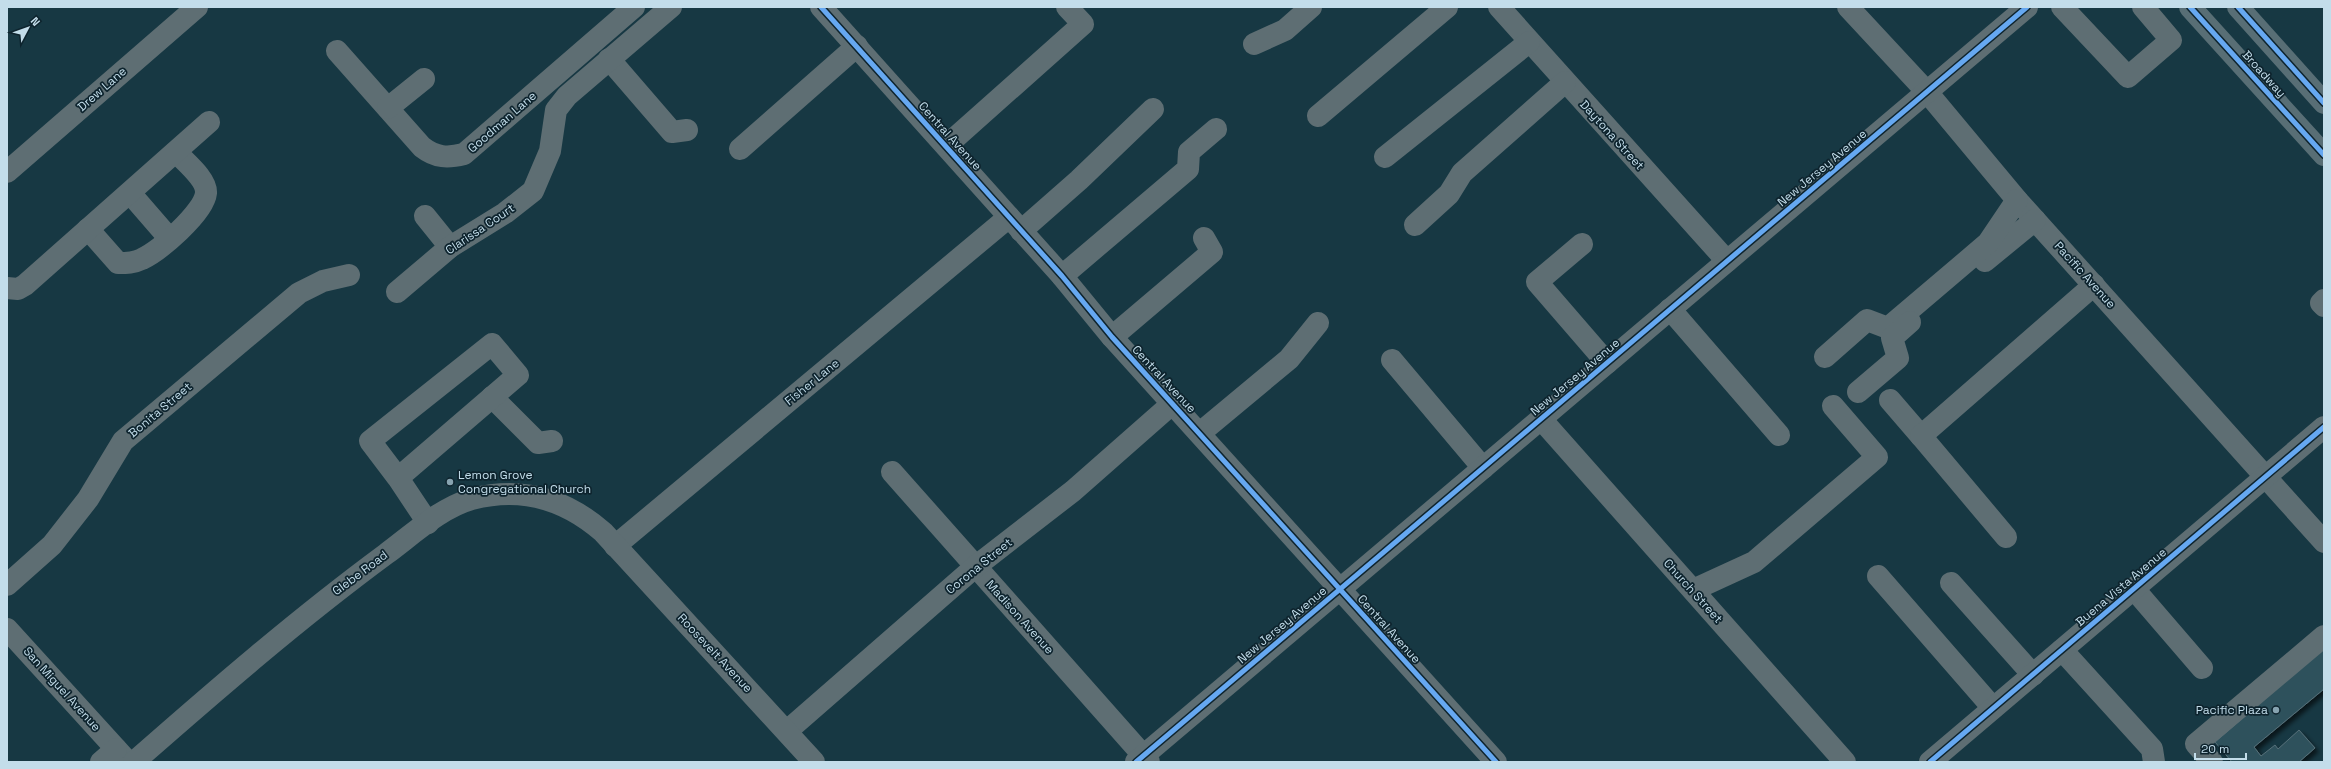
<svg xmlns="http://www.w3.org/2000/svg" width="2331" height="769" viewBox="0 0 2331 769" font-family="'Space Grotesk',sans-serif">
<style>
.building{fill:#2f515c;stroke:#567079;filter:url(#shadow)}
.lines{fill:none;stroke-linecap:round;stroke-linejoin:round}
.minor{stroke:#5e6e73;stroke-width:22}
.major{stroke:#586e75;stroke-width:22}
.cycleway-casing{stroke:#0e242e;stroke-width:8}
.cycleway{stroke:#66a8f1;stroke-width:5}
.poi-dot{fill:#87a3b0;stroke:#0e242e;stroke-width:1.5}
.labels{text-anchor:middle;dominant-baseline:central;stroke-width:3.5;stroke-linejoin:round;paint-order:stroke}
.street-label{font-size:12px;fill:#c3ddea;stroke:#0e242e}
.poi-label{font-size:12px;fill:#c3ddea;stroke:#0e242e;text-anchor:start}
</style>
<defs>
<filter id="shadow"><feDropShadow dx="3.5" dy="3.5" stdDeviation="2" flood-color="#0009"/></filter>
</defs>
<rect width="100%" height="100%" fill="#173843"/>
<!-- building -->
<polygon class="building" points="2324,648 2324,689 2254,747 2261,756 2275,745 2278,749 2299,730 2315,748 2299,762 2232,762 2215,742"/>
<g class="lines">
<!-- minor -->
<g class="minor">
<polyline points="821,7 1062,276 1112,337 1496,762"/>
<polyline points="1499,7 1727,261"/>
<polyline points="1848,7 1927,92 2017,200 2324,542"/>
<polyline points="2062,7 2128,77 2171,40 2143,7"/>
<polyline points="1254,44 1285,30 1311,7"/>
<path d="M 337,51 L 422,147 C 436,158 448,158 464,154 L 634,7"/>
<polyline points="609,59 672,132 687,130"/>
<polyline points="388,108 424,79"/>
<polyline points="1318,116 1447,7"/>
<polyline points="946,146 1083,24 1067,7"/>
<polyline points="740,149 857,46"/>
<polyline points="1385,157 1529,42"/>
<polyline points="7,172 197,7"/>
<polyline points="130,193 169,238"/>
<polyline points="425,216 450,247"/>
<polyline points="1415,225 1449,194 1462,173 1565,82"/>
<path d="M 88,229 L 118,263 C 126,263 134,263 142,259 C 159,251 204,213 206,193 C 207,179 185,162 176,152"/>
<polyline points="1021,231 1079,180 1153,109"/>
<polyline points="1582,244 1537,282 1607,363"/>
<polyline points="1985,261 2035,220"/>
<polyline points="1062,276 1188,169 1189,152 1216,129"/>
<polyline points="7,288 18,289 25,285 209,122"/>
<polyline points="397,292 450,247 505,213 533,191 550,151 556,110 567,96 671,7"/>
<polyline points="2324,300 2321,303 2324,306"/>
<polyline points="1670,309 1779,435"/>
<polyline points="1112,337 1212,252 1204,238"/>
<polyline points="1825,357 1867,320 1888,328 1988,243 2017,200"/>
<polyline points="1392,360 1483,468"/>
<polyline points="1858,392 1898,358 1892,338 1910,322"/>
<polyline points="492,397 538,443 552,441"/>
<polyline points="1890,400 1921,436"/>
<polyline points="1541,419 1845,762"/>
<polyline points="1200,433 1289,359 1318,323"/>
<polyline points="892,472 1149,762"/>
<polyline points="398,478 518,375 492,344 370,441 398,478 428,523"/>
<polyline points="2006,537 1921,436 2094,285"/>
<polyline points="615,546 1009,217"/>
<polyline points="1878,576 1993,708"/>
<polyline points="1951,583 2033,675"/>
<polyline points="7,585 52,545 88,499 123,441 299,293 323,281 349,275"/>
<polyline points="2134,589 2202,668"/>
<polyline points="1693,590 1754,562 1877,457 1833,406"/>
<polyline points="7,629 128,762"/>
<polyline points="2062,650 2152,749 2154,762"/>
<polyline points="787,731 975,567 1073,491 1173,403"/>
<polyline points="101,762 116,749"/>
<path d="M 134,762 C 216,690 298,619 386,554 C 412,535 440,508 472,499 C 521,486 565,499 603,532 L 814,762"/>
<polyline points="1136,762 2027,7"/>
<polyline points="1930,762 2324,427"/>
<polyline points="2212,762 2196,744 2324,636"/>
</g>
<!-- major -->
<g class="major">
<polyline points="2190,7 2324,155"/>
<polyline points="2238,7 2324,103"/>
</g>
<defs>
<g id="cycleway">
<polyline points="821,7 1062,276 1112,337 1496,762"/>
<polyline points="2190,7 2324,155"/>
<polyline points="2238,7 2324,103"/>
<polyline points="1136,762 2027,7"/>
<polyline points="1930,762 2324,427"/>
</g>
</defs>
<!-- cycleway casing -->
<use href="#cycleway" class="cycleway-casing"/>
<!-- cycleway -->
<use href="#cycleway" class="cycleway"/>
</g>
<!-- markers -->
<g class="poi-dot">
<circle cx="450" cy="482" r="4"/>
<circle cx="2276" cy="710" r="4"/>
</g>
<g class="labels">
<!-- street labels -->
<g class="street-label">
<text transform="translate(2264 74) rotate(48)">Broadway</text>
<text transform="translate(102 89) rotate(-41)">Drew Lane</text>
<text transform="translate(502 122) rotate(-41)">Goodman Lane</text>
<text transform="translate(1612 135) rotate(48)">Daytona Street</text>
<text transform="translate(950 136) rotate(48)">Central Avenue</text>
<text transform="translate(1822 168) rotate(-40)">New Jersey Avenue</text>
<text transform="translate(480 229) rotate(-34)">Clarissa Court</text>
<text transform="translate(2085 275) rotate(48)">Pacific Avenue</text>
<text transform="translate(1575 377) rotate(-40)">New Jersey Avenue</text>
<text transform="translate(1164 379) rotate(47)">Central Avenue</text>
<text transform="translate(812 382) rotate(-39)">Fisher Lane</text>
<text transform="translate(160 410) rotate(-40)">Bonita Street</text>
<text transform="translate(979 566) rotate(-39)">Corona Street</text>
<text transform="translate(360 573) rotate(-37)">Glebe Road</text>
<text transform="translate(2121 587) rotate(-40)">Buena Vista Avenue</text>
<text transform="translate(1693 591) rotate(48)">Church Street</text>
<text transform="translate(1020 617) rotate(48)">Madison Avenue</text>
<text transform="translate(1282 625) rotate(-40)">New Jersey Avenue</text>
<text transform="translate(1389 629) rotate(48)">Central Avenue</text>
<text transform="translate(715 653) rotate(47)">Roosevelt Avenue</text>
<text transform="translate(62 689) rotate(48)">San Miguel Avenue</text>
</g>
<!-- poi labels -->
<g class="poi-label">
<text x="458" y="475">Lemon Grove<tspan x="458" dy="14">Congregational Church</tspan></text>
<text x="2268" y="710" text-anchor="end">Pacific Plaza</text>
</g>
</g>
<!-- border -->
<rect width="2331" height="769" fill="none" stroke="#c3ddea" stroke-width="16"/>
<!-- north arrow -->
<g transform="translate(28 28) rotate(49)" stroke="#0e242e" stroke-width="3" paint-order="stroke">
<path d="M0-3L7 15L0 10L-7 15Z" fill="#c3ddea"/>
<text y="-6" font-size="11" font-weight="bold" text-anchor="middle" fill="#c3ddea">N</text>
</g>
<!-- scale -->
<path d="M2195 753v6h51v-6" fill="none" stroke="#c3ddea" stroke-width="2"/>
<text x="2201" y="753" font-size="12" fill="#c3ddea" stroke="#0e242e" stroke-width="3" paint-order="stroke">20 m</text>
</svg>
